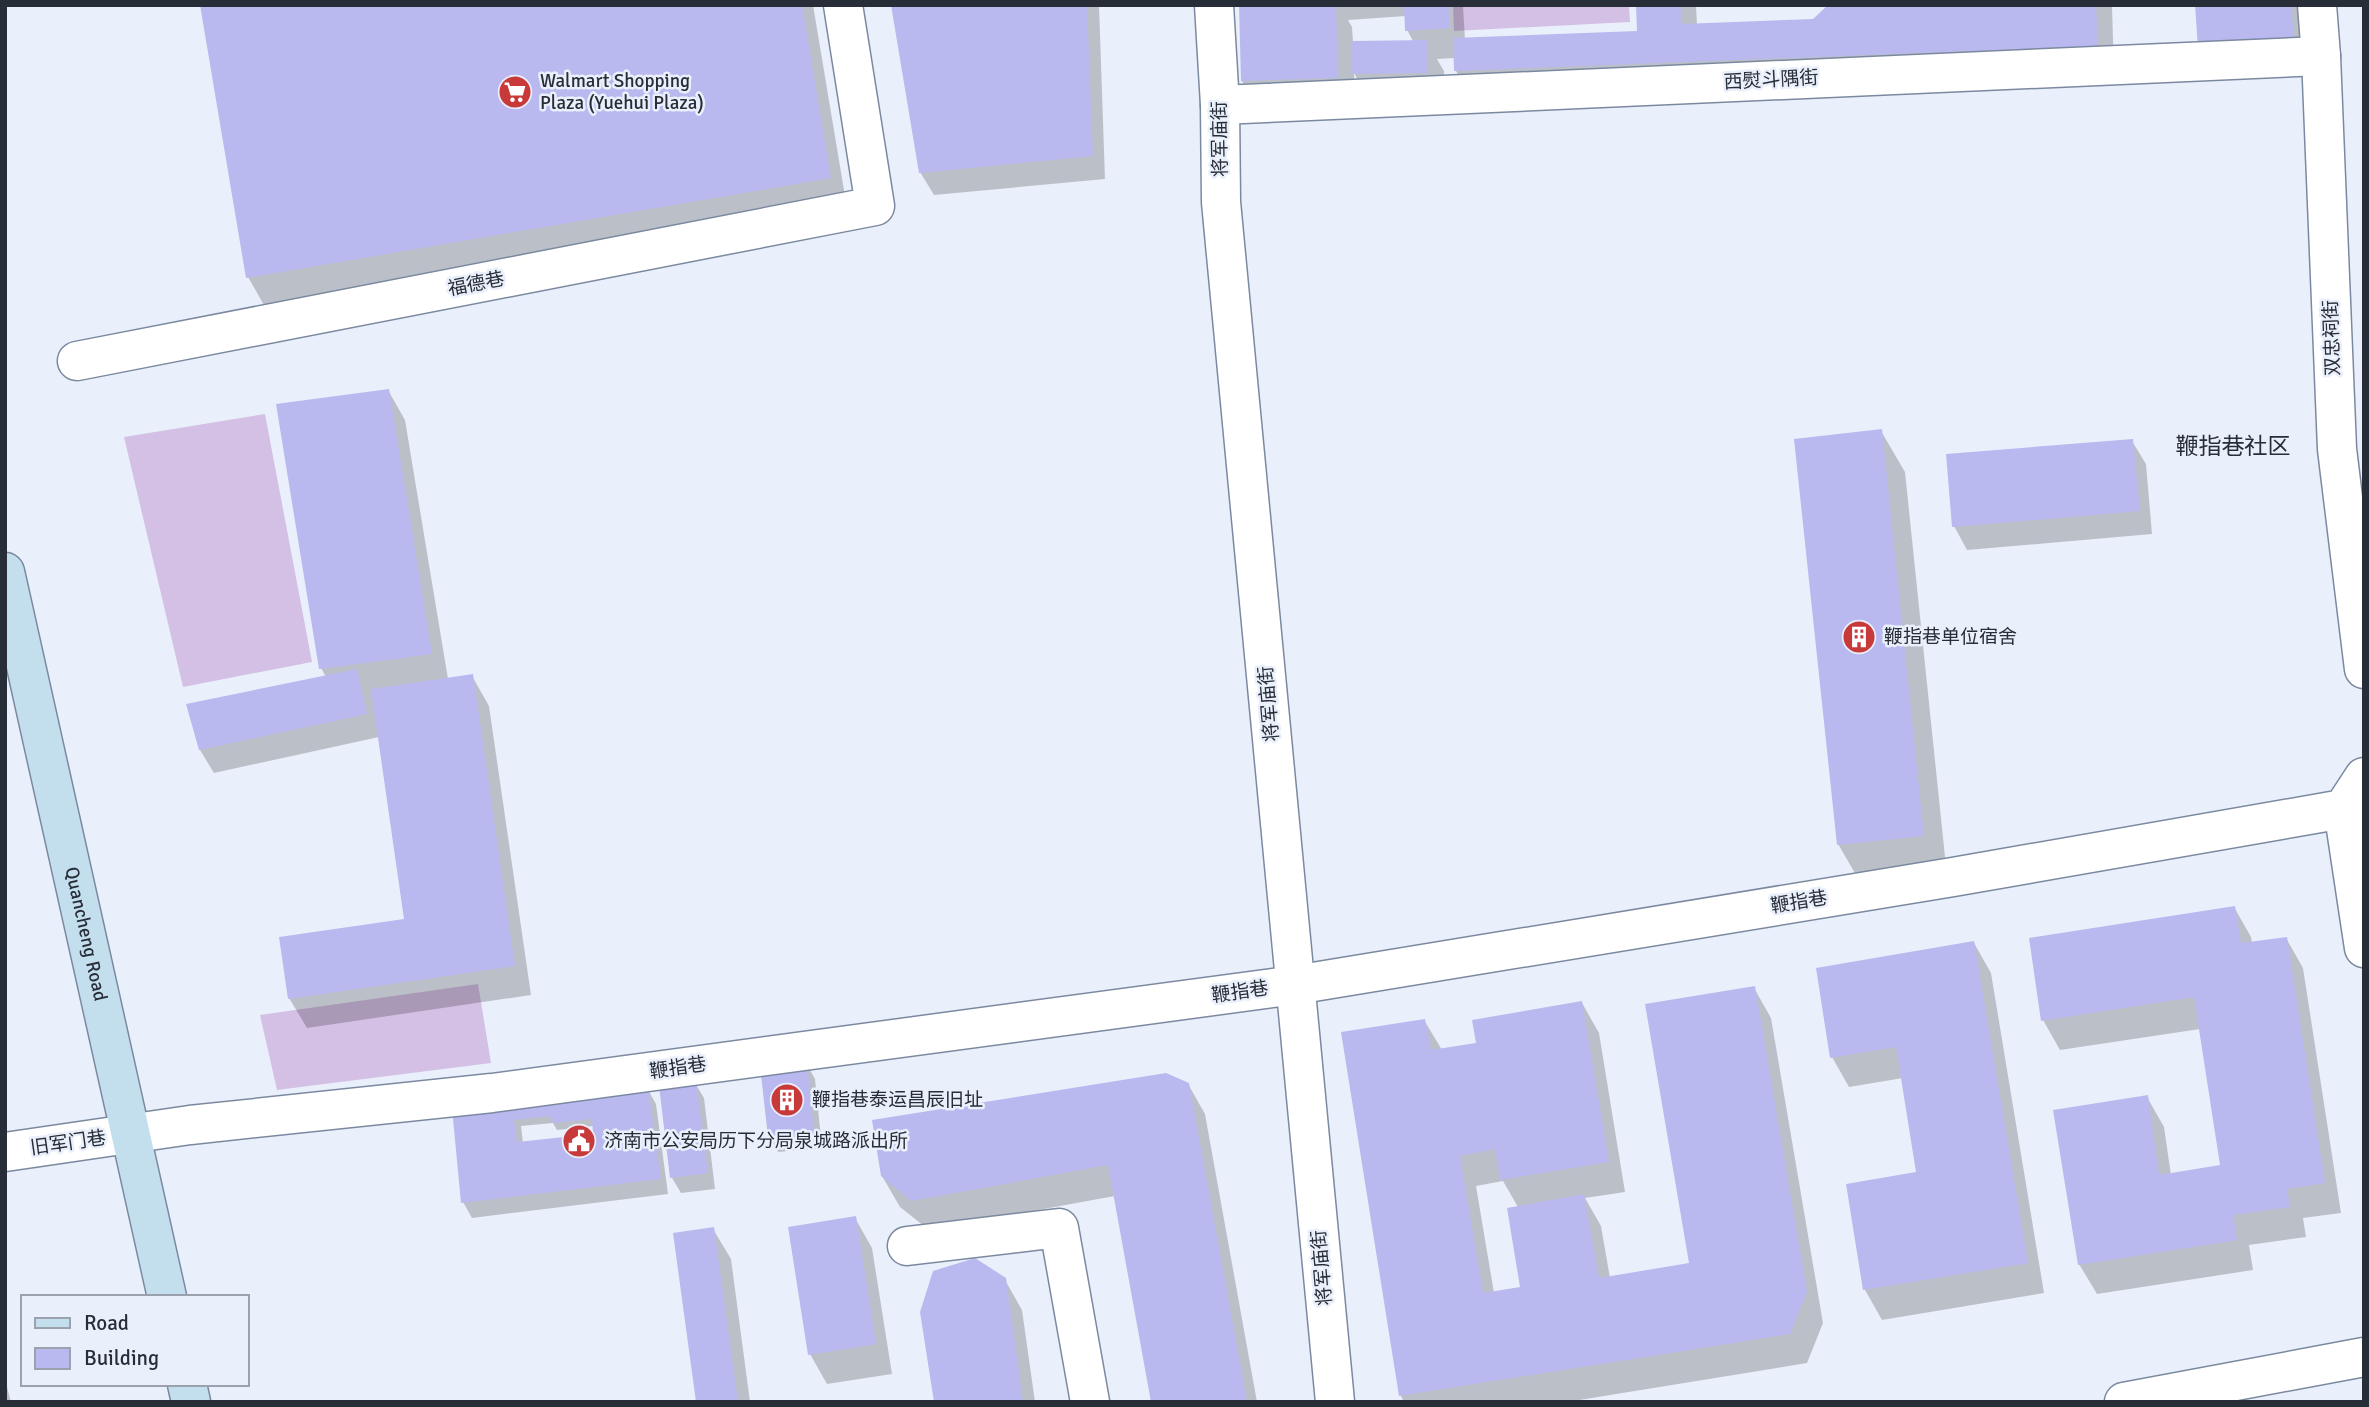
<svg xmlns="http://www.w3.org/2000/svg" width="2369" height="1407" viewBox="0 0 2369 1407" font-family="Signika,'Noto Sans SC',sans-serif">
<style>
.garden{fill:#d4c0e5}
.shadow{fill:#0003;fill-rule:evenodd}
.building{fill:#b9b9f0;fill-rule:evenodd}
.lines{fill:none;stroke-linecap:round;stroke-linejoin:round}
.minor-casing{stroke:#7b89a0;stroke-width:41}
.tertiary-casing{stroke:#7b89a0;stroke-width:41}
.secondary-casing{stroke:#7b89a0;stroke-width:41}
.minor{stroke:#fff;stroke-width:38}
.tertiary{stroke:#fff;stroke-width:38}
.secondary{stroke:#c3dfee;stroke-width:38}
.labels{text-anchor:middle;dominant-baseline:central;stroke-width:5;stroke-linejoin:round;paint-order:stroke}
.street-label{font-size:19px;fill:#282e38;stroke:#eaf0fb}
.poi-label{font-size:19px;fill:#282e38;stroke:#eaf0fb;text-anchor:start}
.quarter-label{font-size:23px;fill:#282e38;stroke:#eaf0fb}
</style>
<rect width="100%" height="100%" fill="#eaf0fb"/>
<!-- garden -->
<g class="garden">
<polygon points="1453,5 1629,5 1630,22 1454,31"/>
<polygon points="265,414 312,662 183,687 124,437"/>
<polygon points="478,984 491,1063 277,1090 260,1015"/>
</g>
<!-- shadow -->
<g class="shadow">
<polygon points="202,5 813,5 847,208 265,307 248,277"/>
<polygon points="892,5 1099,5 1105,179 934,195 920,172"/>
<path d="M 1240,5 L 1463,5 L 1465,40 L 1639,33 L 1638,5 L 1696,5 L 1697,25 L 1814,21 L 1850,5 L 2112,5 L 2114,75 L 1473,101 L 1456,71 L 1455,58 L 1437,59 L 1444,71 L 1444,103 L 1371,104 L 1354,73 L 1355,108 L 1260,111 L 1242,81 ZM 1406,16 L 1407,30 L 1413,41 L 1353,42 L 1352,27 L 1348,20 Z"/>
<polygon points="2197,5 2305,5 2310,70"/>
<polygon points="388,390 405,420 448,679 472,676 489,706 531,995 307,1028 289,998 406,920 379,737 214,773 200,750 188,706 326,677 321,668"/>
<polygon points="1881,431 1905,472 1947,876 1862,885 1838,844"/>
<polygon points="2132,441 2146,464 2152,534 1967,550 1954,526"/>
<polygon points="2234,907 2251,937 2252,943 2286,938 2303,968 2341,1213 2303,1218 2306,1237 2249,1245 2253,1270 2097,1294 2079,1264 2147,1097 2164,1127 2171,1175 2222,1166 2200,1029 2060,1050 2043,1020"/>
<polygon points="1974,943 1991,973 2044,1293 1882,1320 1865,1290 1848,1185 1918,1174 1903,1078 1849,1087 1832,1057"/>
<path d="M 1754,988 L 1771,1018 L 1823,1323 L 1807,1363 L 1567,1402 L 1404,1402 L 1401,1396 L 1424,1020 L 1442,1050 L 1479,1044 L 1582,1003 L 1599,1033 L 1625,1192 L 1585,1198 L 1601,1226 L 1610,1278 L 1691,1265 ZM 1503,1181 L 1518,1207 L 1522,1288 L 1494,1293 L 1476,1186 Z"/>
<polygon points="806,1063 815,1079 822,1148 778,1152 769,1137"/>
<polygon points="695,1083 704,1098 715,1189 681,1193 672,1178"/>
<polygon points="1188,1084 1205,1114 1257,1402 1153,1402 1115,1196 929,1230 900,1207 882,1176"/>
<path d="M 647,1088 L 656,1104 L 668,1194 L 472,1218 L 463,1202 L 454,1110 ZM 553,1123 L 557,1130 L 594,1126 L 595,1135 L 523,1143 L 521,1126 Z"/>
<polygon points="855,1218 872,1248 892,1374 827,1384 810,1354"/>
<polygon points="713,1229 731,1259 750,1402 698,1402"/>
<polygon points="1005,1280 1022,1310 1035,1402 936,1402"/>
<polygon points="5,1379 11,1402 5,1402"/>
</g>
<!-- building -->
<g class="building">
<polygon points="200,5 802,5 831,178 246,278"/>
<polygon points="891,5 1087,5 1093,156 919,173"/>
<polygon points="1239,5 1336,5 1338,78 1241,81"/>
<polygon points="1404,5 1448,5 1450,28 1405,31"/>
<polygon points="1636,5 1681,5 1682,24 1813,19 1828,5 2096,5 2098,46 1454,71 1453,38 1637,31"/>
<polygon points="2195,5 2291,5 2294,40 2198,48"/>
<polygon points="1428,40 1428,73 1352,74 1352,41"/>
<polygon points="389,389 432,654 319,669 276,404"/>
<polygon points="1882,429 1924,836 1837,845 1794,439"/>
<polygon points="2133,439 2140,511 1952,527 1946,454"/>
<polygon points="357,669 367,714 199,750 186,704"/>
<polygon points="473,674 515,966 288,999 279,937 404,919 371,689"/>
<polygon points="2235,906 2241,943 2287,937 2325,1183 2287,1189 2290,1207 2233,1215 2237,1240 2078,1265 2053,1110 2148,1095 2159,1175 2220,1165 2194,997 2041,1021 2029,938"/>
<polygon points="1974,941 2028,1263 1863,1290 1846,1184 1916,1172 1896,1047 1830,1058 1816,968"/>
<polygon points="1755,986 1807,1292 1790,1334 1399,1396 1341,1032 1425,1019 1431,1050 1476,1043 1472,1020 1582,1001 1609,1162 1500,1180 1495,1149 1460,1156 1483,1293 1520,1287 1507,1208 1584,1194 1599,1278 1689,1263 1645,1004"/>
<polygon points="807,1062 814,1133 768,1137 760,1066"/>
<polygon points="1166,1073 1189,1083 1247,1402 1151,1402 1108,1165 911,1201 881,1176 872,1120"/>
<polygon points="696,1081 708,1173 670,1178 659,1086"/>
<path d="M 648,1087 L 661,1179 L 461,1203 L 452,1108 ZM 550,1116 L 552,1123 L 592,1119 L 593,1134 L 517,1142 L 514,1120 Z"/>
<polygon points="856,1216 876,1344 808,1355 788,1227"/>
<polygon points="714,1227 738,1402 696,1402 673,1233"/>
<polygon points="975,1258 1006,1278 1023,1402 934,1402 920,1312 933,1271"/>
</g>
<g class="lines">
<defs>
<g id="minor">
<polyline points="1214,5 1220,105 1221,202 1335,1402"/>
<polyline points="2317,5 2321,56 2337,449 2364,669"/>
<polyline points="1220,105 2321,56"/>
<polyline points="77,361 875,206 843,5"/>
<polyline points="5,1152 190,1125 492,1093 1295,985 1953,877 2343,809 2364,777"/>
<polyline points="907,1246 1059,1228 1090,1402"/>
</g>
<g id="tertiary">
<polyline points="2343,809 2364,948"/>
<polyline points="2124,1402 2364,1357"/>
</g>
<g id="secondary">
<path id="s1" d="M 5,572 L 167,1297"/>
<polyline points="187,1384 191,1402"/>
</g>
</defs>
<!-- minor casing -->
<use href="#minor" class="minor-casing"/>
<!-- tertiary casing -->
<use href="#tertiary" class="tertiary-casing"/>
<!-- secondary casing -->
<use href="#secondary" class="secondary-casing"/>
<!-- minor -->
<use href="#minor" class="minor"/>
<!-- tertiary -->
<use href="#tertiary" class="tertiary"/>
<!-- secondary -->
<use href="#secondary" class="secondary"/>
</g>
<!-- icons -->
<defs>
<symbol id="supermarket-disc" viewBox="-11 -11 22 22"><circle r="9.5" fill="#c8393a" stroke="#eaf0fb"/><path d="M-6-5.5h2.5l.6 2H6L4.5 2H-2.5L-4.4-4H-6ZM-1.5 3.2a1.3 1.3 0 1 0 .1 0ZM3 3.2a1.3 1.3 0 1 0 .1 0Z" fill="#fff"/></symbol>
<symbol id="building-disc" viewBox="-11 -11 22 22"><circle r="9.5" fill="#c8393a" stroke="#eaf0fb"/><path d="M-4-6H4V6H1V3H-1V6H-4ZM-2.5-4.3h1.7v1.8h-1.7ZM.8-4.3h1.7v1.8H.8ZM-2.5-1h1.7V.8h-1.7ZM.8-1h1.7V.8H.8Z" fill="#fff"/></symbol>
<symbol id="civic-disc" viewBox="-11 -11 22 22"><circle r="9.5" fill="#c8393a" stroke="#eaf0fb"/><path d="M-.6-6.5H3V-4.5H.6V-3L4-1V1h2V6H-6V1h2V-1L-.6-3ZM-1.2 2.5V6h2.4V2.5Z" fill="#fff"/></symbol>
</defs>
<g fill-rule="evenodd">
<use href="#supermarket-disc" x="496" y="73" width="38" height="38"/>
<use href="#building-disc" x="1840" y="618" width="38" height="38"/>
<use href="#building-disc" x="768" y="1081" width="38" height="38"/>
<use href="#civic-disc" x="560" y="1122" width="38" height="38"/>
</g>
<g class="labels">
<!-- street labels -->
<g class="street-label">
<text transform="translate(1771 80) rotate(-3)">西熨斗隅街</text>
<text transform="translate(1220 139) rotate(-91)">将军庙街</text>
<text transform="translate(476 284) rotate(-11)">福德巷</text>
<text transform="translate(2332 338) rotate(-92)">双忠祠街</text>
<text transform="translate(1269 704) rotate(-95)">将军庙街</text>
<text transform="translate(1799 902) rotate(-9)">鞭指巷</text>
<text stroke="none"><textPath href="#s1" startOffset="371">Quancheng Road</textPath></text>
<text transform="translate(1240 992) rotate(-8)">鞭指巷</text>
<text transform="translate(678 1068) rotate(-8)">鞭指巷</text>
<text transform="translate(68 1143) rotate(-8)">旧军门巷</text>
<text transform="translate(1322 1268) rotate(-95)">将军庙街</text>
</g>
<!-- poi labels -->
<g class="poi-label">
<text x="540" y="81">Walmart Shopping<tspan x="540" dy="22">Plaza (Yuehui Plaza)</tspan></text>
<text x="1884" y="637">鞭指巷单位宿舍</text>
<text x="812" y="1100">鞭指巷泰运昌辰旧址</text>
<text x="604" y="1141">济南市公安局历下分局泉城路派出所</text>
</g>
<!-- quarter labels -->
<g class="quarter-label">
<text x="2233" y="446">鞭指巷社区</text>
</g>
</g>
<!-- border -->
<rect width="2369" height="1407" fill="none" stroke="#282e38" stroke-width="14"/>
<!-- legend -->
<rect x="21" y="1295" width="228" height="91" fill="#eaf0fb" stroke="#9ca2ad" stroke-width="2"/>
<rect x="35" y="1318" width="35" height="10" fill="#c3dfee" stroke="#9ca2ad" stroke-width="2"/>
<text x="84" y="1330" font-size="21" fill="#282e38">Road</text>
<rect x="35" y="1348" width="35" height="21" fill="#b9b9f0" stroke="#9ca2ad" stroke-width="2"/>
<text x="84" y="1365" font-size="21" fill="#282e38">Building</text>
</svg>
